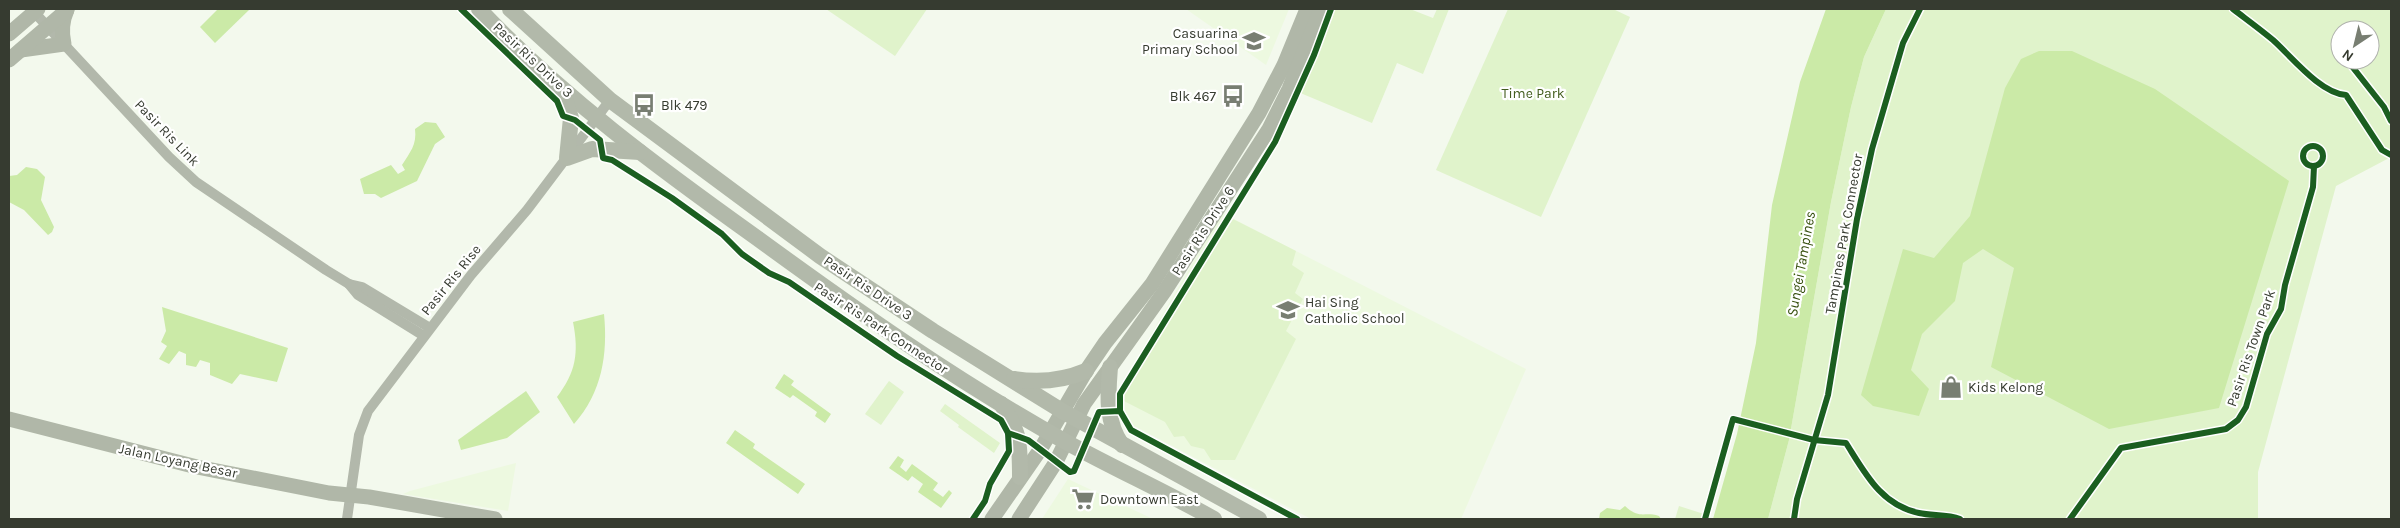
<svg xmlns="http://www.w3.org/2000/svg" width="2400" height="528" viewBox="0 0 2400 528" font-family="Karla,sans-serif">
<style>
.built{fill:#edf9e0}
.green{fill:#e0f3cb;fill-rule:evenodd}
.water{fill:#cbeaa7}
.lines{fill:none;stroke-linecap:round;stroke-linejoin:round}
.street{stroke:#b2b8ab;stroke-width:10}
.secondary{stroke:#b0b7a8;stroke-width:15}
.primary{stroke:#b2b9aa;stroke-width:16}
.cycleway-casing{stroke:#fff;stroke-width:9}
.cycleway{stroke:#1b5e20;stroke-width:6}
.labels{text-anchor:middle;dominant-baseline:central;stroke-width:4.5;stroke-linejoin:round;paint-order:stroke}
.poi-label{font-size:14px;fill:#363b30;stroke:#fff;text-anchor:start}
.street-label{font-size:14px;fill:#363b30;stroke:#fff}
.park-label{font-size:14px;fill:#425c1d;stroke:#fff}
.water-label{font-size:15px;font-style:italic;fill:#354e0c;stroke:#fff}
</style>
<rect width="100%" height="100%" fill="#f3f9ed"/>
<!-- built -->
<g class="built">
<polygon points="1186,9 1289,9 1266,65"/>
<polygon points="1222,213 1526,369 1461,519 1311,519 1106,411"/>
<polygon points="516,463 508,511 403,494 410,491"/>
<polygon points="1068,479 1153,519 1042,519"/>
</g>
<!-- green -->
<g class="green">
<polygon points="826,9 927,9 895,56"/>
<polygon points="1333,9 1410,9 1433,18 1437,9 1449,9 1423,74 1397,63 1372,123 1298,92"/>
<polygon points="1508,9 1613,9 1630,17 1541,217 1436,170"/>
<path d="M 1886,9 L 2391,9 L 2391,157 L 2336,186 L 2258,472 L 2258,519 L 1768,519 L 1789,440 L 1831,202 L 1851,107 L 1864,57 ZM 2340,30 L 2370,30 L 2370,60 L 2340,60 Z"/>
<polygon points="1233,219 1296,251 1292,265 1304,273 1295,293 1303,299 1286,331 1296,339 1235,460 1211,460 1204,449 1191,446 1184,436 1174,437 1165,422 1120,399"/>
<polygon points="889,381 904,392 881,425 865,414"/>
<polygon points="945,404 1000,443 994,453 958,427 959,425 940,411"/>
<polygon points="1679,506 1704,514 1702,519 1675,519"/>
</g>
<!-- water -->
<g class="water">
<polygon points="218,9 250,9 215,43 200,27"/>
<polygon points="1826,9 1886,9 1864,57 1851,107 1831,202 1789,440 1768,519 1713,519 1737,434 1756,343 1772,205 1800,82"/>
<polygon points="2039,51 2072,51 2155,89 2289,181 2219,408 2109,429 1991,367 2014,268 1983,249 1963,263 1955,301 1922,334 1911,370 1929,389 1919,416 1873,406 1861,395 1903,249 1934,258 1970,216 2005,88 2021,59"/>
<path d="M 425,122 L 436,123 L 445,137 L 435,144 L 417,181 L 381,198 L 375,194 L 364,194 L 360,179 L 391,165 L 398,174 L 405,170 L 402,165 C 410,152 417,145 415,129 Z"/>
<polygon points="26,167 37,169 45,177 41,200 54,227 52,232 48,235 24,210 9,202 9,176 17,175"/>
<polygon points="162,307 288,348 277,382 240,374 232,384 210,375 210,363 200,360 196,367 186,365 186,354 179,351 169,364 159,359 167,346 161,342 166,331"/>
<path d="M 604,314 C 608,354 602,393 574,424 L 557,397 C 576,372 579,353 573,322 Z"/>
<polygon points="784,374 794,381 791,385 831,414 825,423 815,416 817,412 793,395 790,398 775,388"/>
<polygon points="526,391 540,412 507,438 461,450 458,440"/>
<polygon points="735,430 755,444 753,448 805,484 798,494 726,443"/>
<polygon points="898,456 904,460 900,467 906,472 912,464 938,483 933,490 943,497 949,490 952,493 941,508 918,492 923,484 912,476 908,481 889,468"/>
<path d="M 1625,506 C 1640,520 1644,511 1659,516 L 1661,519 L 1599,519 L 1600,513 L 1607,508 L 1620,510 Z"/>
</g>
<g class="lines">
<!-- street -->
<g class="street">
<polyline points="34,12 169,157 196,182 326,270 349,284 362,287 430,328"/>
<polyline points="349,284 358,295 424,336"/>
<polyline points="347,519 359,435 368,411 471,275 527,210 610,100"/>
</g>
<!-- secondary -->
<g class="secondary">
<polyline points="9,34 38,9"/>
<path d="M 21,50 L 64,44 C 61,31 62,21 67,10"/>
<polyline points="9,60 67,10"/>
<polyline points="9,419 197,467 329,493 369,497 495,519"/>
<polyline points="992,519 1040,450 1086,371 1105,343 1152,284 1259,113 1284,65 1307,9"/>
<polyline points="1019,519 1056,462 1084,404 1164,292 1269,129 1289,89 1321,9"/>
</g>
<!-- primary -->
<g class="primary">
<path d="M 479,9 C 562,97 659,168 757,238 C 857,311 958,382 1066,442 C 1115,469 1166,492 1214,519"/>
<polyline points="510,9 610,100 820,256 933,331 1062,411 1259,519"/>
<polyline points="562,89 571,118 567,158 592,149 640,152"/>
<path d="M 1110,367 C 1108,394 1105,421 1122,445"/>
<path d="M 1014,379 C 1039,383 1062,381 1086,371"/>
<path d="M 1001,404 C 1020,431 1020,444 1020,477"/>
</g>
<defs>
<g id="cycleway">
<polyline points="461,9 557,101 563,116 575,120 600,140 603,158 612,160 672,198 722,234 742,254 769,273 789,282 897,356 1001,420 1008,433 1009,451 990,484 985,501 973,519"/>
<path d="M 2233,9 C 2246,19 2260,29 2273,40 C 2292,57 2320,93 2346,95 L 2382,150 L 2391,155"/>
<polyline points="2347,60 2384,107 2391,121"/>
<circle cx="2313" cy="156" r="10"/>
<polyline points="1120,411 1120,394 1275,142 1314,55 1331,9"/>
<polyline points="1008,433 1028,440 1070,472 1074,471 1099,412 1120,411 1131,430 1297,519"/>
<path d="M 1705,519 L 1733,419 L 1814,440 L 1846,443 C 1865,473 1881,505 1919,513 C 1932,516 1947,514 1960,519"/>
<polyline points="1794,519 1797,499 1828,395 1857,219 1872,149 1903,43 1920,9"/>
<polyline points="2070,519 2121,448 2226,429 2238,420 2246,407 2267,334 2281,309 2285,285 2313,187 2314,166"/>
</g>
</defs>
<!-- cycleway casing -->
<use href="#cycleway" class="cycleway-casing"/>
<!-- cycleway -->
<use href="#cycleway" class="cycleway"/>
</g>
<!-- icons -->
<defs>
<symbol id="school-bare" viewBox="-9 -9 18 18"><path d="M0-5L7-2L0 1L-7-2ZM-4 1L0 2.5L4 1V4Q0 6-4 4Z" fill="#787e72" stroke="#fff" stroke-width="2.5" paint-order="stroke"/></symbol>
<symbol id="bus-bare" viewBox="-9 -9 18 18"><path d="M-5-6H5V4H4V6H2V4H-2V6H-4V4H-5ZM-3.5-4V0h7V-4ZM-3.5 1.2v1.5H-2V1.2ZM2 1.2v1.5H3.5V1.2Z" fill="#787e72" stroke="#fff" stroke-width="2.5" paint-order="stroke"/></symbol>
<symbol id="shop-bare" viewBox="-9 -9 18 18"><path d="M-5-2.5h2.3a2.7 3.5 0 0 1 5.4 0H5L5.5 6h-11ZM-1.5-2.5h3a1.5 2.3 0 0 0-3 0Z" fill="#787e72" stroke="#fff" stroke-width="2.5" paint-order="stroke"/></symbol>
<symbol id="supermarket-bare" viewBox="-9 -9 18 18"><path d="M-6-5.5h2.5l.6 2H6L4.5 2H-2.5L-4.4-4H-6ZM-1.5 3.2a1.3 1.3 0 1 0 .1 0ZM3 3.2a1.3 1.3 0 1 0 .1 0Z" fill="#787e72" stroke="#fff" stroke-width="2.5" paint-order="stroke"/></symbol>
</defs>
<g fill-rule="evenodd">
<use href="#school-bare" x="1238" y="25" width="32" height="32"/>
<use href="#bus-bare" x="1217" y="80" width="32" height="32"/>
<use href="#bus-bare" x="628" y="89" width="32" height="32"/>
<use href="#school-bare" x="1272" y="294" width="32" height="32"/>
<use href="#shop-bare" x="1935" y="371" width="32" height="32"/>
<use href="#supermarket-bare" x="1067" y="483" width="32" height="32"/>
</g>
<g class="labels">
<!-- poi labels -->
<g class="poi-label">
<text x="1238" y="33" text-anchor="end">Casuarina<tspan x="1238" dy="16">Primary School</tspan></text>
<text x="1216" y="96" text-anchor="end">Blk 467</text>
<text x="661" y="105">Blk 479</text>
<text x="1305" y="302">Hai Sing<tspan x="1305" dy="16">Catholic School</tspan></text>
<text x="1968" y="387">Kids Kelong</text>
<text x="1100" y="499">Downtown East</text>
</g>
<!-- street labels -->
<g class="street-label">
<text transform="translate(533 60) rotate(43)">Pasir Ris Drive 3</text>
<text transform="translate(167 133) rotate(46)">Pasir Ris Link</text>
<text transform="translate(1203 231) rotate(-57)">Pasir Ris Drive 6</text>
<text transform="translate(1844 234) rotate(-80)">Tampines Park Connector</text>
<text transform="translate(451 280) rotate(-51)">Pasir Ris Rise</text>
<text transform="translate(868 288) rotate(34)">Pasir Ris Drive 3</text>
<text transform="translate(881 328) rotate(33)">Pasir Ris Park Connector</text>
<text transform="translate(2251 348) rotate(-71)">Pasir Ris Town Park</text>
<text transform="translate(178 461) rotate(12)">Jalan Loyang Besar</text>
</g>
<!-- park labels -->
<g class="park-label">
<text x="1533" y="93">Time Park</text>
</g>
<!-- water labels -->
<g class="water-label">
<text transform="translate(1801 264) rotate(-80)">Sungei Tampines</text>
</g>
</g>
<!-- border -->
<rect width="2400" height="528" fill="none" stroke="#363b30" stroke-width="20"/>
<!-- north arrow -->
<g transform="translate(2355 45) rotate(215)"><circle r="24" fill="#ffffff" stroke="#afb1ac"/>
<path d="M0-4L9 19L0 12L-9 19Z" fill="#787e72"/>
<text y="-8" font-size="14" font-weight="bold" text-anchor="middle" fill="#363b30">N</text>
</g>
</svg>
